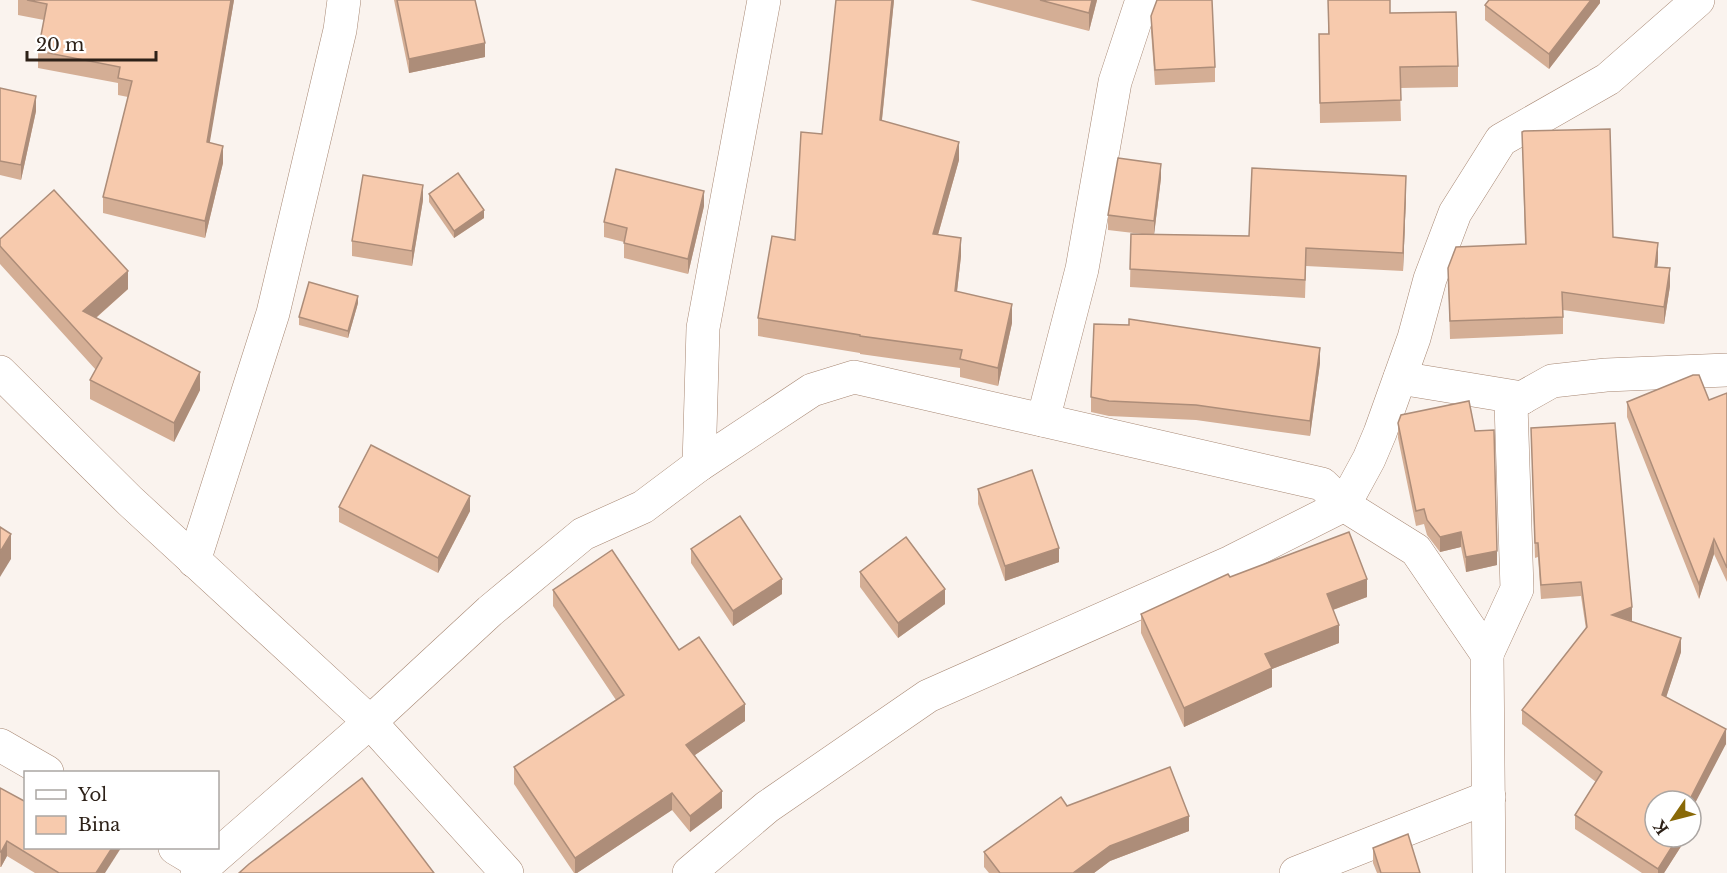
<svg xmlns="http://www.w3.org/2000/svg" width="1727" height="873" viewBox="0 0 1727 873" font-family="'Libre Baskerville',serif">
<style>
.lines{fill:none;stroke-linecap:round;stroke-linejoin:round}
.minor-casing{stroke:#a78773;stroke-width:34}
.minor{stroke:#fff;stroke-width:33}
.wall{fill:#d4ae95}
.shaded-wall{fill:#ad8d79}
.building{fill:#f7caad;stroke:#ad8d79;stroke-width:1.5}
</style>
<rect width="100%" height="100%" fill="#faf3ee"/>
<g class="lines">
<defs>
<g id="minor">
<polyline points="0,372 130,501 370,722 507,873"/>
<polyline points="1400,378 1522,398"/>
<polyline points="1043,420 1082,269 1115,82 1142,0"/>
<polyline points="699,465 703,328 764,0"/>
<polyline points="194,561 273,313 340,30 344,0"/>
<polyline points="1487,654 1517,589 1511,404 1552,381 1606,375 1727,370"/>
<polyline points="0,745 47,772"/>
<polyline points="175,848 205,866"/>
<polyline points="197,873 370,722 490,611 583,534 643,507 699,465 812,390 854,377 1322,484 1344,505 1416,550 1487,654 1489,873"/>
<polyline points="689,873 767,807 928,696 1231,562 1344,505 1369,459 1380,433 1414,338 1430,279 1455,213 1501,140 1608,79 1698,0"/>
<polyline points="1296,873 1489,797"/>
</g>
</defs>
<!-- minor casing -->
<use href="#minor" class="minor-casing"/>
<!-- minor -->
<use href="#minor" class="minor"/>
</g>
<!-- wall -->
<g class="wall">
<polygon points="18,0 234,0 209,143 223,163 205,238 103,213 103,197 128,97 118,95 118,83 38,68 38,51 44,20 18,15"/>
<polygon points="394,0 475,0 485,57 409,73"/>
<polygon points="894,0 882,120 959,160 938,235 961,256 957,291 1012,323 998,386 960,377 960,368 860,354 860,353 758,336 758,318 795,240 822,134"/>
<polygon points="970,0 1097,0 1089,31"/>
<polygon points="1328,0 1390,13 1458,66 1458,87 1400,88 1401,121 1320,123 1319,34 1328,34"/>
<polygon points="1600,0 1600,3 1549,69 1485,20 1485,5"/>
<polygon points="1151,16 1215,67 1215,82 1155,85 1151,31"/>
<polygon points="0,88 36,111 21,180 0,175"/>
<polygon points="1522,132 1613,237 1658,261 1657,267 1670,286 1664,324 1563,310 1563,334 1450,339 1448,268 1525,244"/>
<polygon points="1161,178 1154,234 1249,236 1406,195 1403,271 1306,266 1305,298 1130,287 1131,234 1142,234 1108,230 1108,215"/>
<polygon points="429,194 484,218 454,238 429,202"/>
<polygon points="423,200 412,266 352,256 352,241"/>
<polygon points="704,206 688,274 624,258 624,242 604,237 604,222"/>
<polygon points="0,239 128,289 96,318 200,390 174,442 90,399 90,380 96,370 0,264"/>
<polygon points="358,303 348,338 299,325 299,317"/>
<polygon points="1320,363 1310,436 1196,420 1109,416 1091,412 1091,397"/>
<polygon points="1727,393 1727,582 1714,554 1699,599 1627,417 1627,402 1709,400"/>
<polygon points="1398,423 1497,565 1466,572 1461,547 1440,552 1427,535 1424,524 1416,526 1398,438"/>
<polygon points="1531,428 1632,621 1681,652 1666,697 1726,744 1655,837 1687,837 1664,873 1642,873 1575,829 1575,815 1596,782 1522,724 1522,710 1586,629 1581,596 1541,599 1538,557 1535,558"/>
<polygon points="978,489 1059,562 1005,581 978,504"/>
<polygon points="339,507 470,511 438,573 339,522"/>
<polygon points="691,549 782,594 733,626 691,563"/>
<polygon points="860,572 945,604 898,638 860,587"/>
<polygon points="1230,577 1367,597 1333,610 1339,643 1272,669 1272,687 1184,727 1141,633 1141,614"/>
<polygon points="553,590 679,650 745,721 695,755 722,808 690,832 672,810 577,873 574,873 514,784 514,767 616,700 553,606"/>
<polygon points="0,788 105,873 35,873 7,856 1,867 0,867"/>
<polygon points="1067,806 1189,831 1110,861 1094,873 989,873 984,867 984,852"/>
<polygon points="1373,848 1420,873 1377,873 1373,863"/>
</g>
<!-- shaded-wall -->
<g class="shaded-wall">
<polygon points="231,0 234,0 207,159 207,142"/>
<polygon points="892,0 894,0 880,138 880,120"/>
<polygon points="1092,0 1097,0 1089,31 1089,13"/>
<polygon points="1591,0 1600,0 1600,3 1549,69 1549,54"/>
<polygon points="485,43 485,57 409,73 409,59"/>
<polygon points="36,96 36,111 21,180 21,165"/>
<polygon points="959,142 959,160 933,252 933,234"/>
<polygon points="223,146 223,163 205,238 205,221"/>
<polygon points="1161,164 1161,178 1154,235 1154,221"/>
<polygon points="1406,176 1406,195 1403,271 1403,253"/>
<polygon points="423,185 423,200 412,266 412,251"/>
<polygon points="704,191 704,206 688,274 688,259"/>
<polygon points="484,210 484,218 454,238 454,231"/>
<polygon points="961,238 961,256 955,309 955,291"/>
<polygon points="1658,243 1658,261 1655,284 1655,267"/>
<polygon points="1670,268 1670,286 1664,324 1664,307"/>
<polygon points="128,271 128,289 83,329 83,311"/>
<polygon points="358,296 358,303 348,338 348,331"/>
<polygon points="1012,304 1012,323 998,386 998,368"/>
<polygon points="1320,348 1320,363 1310,436 1310,421"/>
<polygon points="200,372 200,390 174,442 174,423"/>
<polygon points="470,496 470,511 438,573 438,558"/>
<polygon points="1461,532 1461,547 1440,552 1440,537"/>
<polygon points="11,534 11,559 0,577 0,552"/>
<polygon points="1714,539 1714,554 1699,599 1699,584"/>
<polygon points="1059,548 1059,562 1005,581 1005,566"/>
<polygon points="1497,551 1497,565 1466,572 1466,557"/>
<polygon points="782,579 782,594 733,626 733,611"/>
<polygon points="1367,579 1367,597 1327,612 1327,594"/>
<polygon points="945,589 945,604 898,638 898,623"/>
<polygon points="1632,607 1632,621 1612,615"/>
<polygon points="1339,625 1339,643 1272,669 1272,687 1184,727 1184,708 1265,654"/>
<polygon points="1681,638 1681,652 1662,710 1662,695"/>
<polygon points="745,704 745,721 686,761 686,745"/>
<polygon points="1726,729 1726,744 1691,811 1691,801 1689,801"/>
<polygon points="722,791 722,808 690,832 690,816"/>
<polygon points="672,793 672,810 577,873 575,873 575,858"/>
<polygon points="1189,816 1189,831 1110,861 1094,873 1073,873 1110,846"/>
<polygon points="1678,837 1687,837 1664,873 1658,873 1658,869"/>
<polygon points="7,841 7,856 1,867 1,852"/>
<polygon points="112,848 121,848 105,873 96,873"/>
</g>
<!-- building -->
<g class="building">
<polygon points="27,0 231,0 207,142 223,146 205,221 103,197 132,81 118,78 120,67 38,51 47,4"/>
<polygon points="397,0 475,0 485,43 409,59"/>
<polygon points="836,0 892,0 880,120 959,142 933,234 961,238 955,291 1012,304 998,368 960,359 962,350 860,336 860,335 758,318 772,236 795,240 801,132 822,134"/>
<polygon points="1040,0 1092,0 1089,13"/>
<polygon points="1157,0 1212,0 1215,67 1155,70 1151,16"/>
<polygon points="1328,0 1390,0 1390,13 1456,12 1458,66 1400,67 1401,100 1320,103 1319,34 1329,34"/>
<polygon points="1489,0 1591,0 1549,54 1485,5"/>
<polygon points="0,88 36,96 21,165 0,161"/>
<polygon points="1610,129 1613,237 1658,243 1655,267 1670,268 1664,307 1562,292 1563,317 1450,321 1448,268 1456,247 1526,244 1522,132 1524,131"/>
<polygon points="1118,158 1161,164 1154,221 1108,215"/>
<polygon points="1252,168 1406,176 1403,253 1306,248 1305,280 1130,269 1131,234 1249,236"/>
<polygon points="616,169 704,191 688,259 624,243 627,228 604,222"/>
<polygon points="458,173 484,210 454,231 429,194"/>
<polygon points="363,175 423,185 412,251 352,241"/>
<polygon points="54,190 128,271 83,311 200,372 174,423 90,380 102,358 0,246 0,239"/>
<polygon points="309,282 358,296 348,331 299,317"/>
<polygon points="1129,319 1320,348 1310,421 1196,405 1109,401 1091,397 1094,324 1129,325"/>
<polygon points="1693,375 1699,375 1709,400 1727,393 1727,568 1714,539 1699,584 1627,402"/>
<polygon points="1469,401 1475,431 1494,430 1497,551 1466,557 1461,532 1440,537 1427,520 1424,509 1416,511 1398,423 1401,415"/>
<polygon points="1615,423 1632,607 1612,615 1681,638 1662,695 1726,729 1689,801 1655,801 1655,837 1678,837 1658,869 1575,815 1602,772 1522,710 1587,627 1581,582 1541,585 1538,543 1535,543 1531,428"/>
<polygon points="371,445 470,496 438,558 339,507"/>
<polygon points="1032,470 1059,548 1005,566 978,489"/>
<polygon points="740,516 782,579 733,611 691,549"/>
<polygon points="0,527 11,534 0,552"/>
<polygon points="1349,532 1367,579 1327,594 1339,625 1265,654 1272,668 1184,708 1141,614 1228,574 1230,577"/>
<polygon points="906,537 945,589 898,623 860,572"/>
<polygon points="612,550 679,650 699,637 745,704 686,745 722,791 690,816 672,793 575,858 514,767 624,695 553,590"/>
<polygon points="1170,767 1189,816 1110,846 1073,873 1000,873 984,852 1061,797 1067,806"/>
<polygon points="362,778 434,873 239,873 249,864"/>
<polygon points="0,788 26,802 26,848 112,848 96,873 59,873 7,841 1,852 0,852"/>
<polygon points="1408,834 1420,873 1381,873 1373,848"/>
</g>
<!-- legend -->
<rect x="24" y="771" width="195" height="78" fill="#ffffff" stroke="#aba6a3" stroke-width="1.5"/>
<rect x="36" y="790" width="30" height="9" fill="#ffffff" stroke="#aba6a3" stroke-width="1.5"/>
<text x="78" y="801" font-size="18" fill="#2d2118">Yol</text>
<rect x="36" y="816" width="30" height="18" fill="#f7caad" stroke="#aba6a3" stroke-width="1.5"/>
<text x="78" y="831" font-size="18" fill="#2d2118">Bina</text>
<!-- north arrow -->
<g transform="translate(1673 819) rotate(235)"><circle r="28" fill="#ffffff" stroke="#aba6a3" stroke-width="1.5"/>
<path d="M0-4.5L10 22L0 15L-10 22Z" fill="#896908"/>
<text y="-9" font-size="16" font-weight="bold" text-anchor="middle" fill="#2d2118">K</text>
</g>
<!-- scale -->
<path d="M27 51v9h129v-9" fill="none" stroke="#2d2118" stroke-width="3"/>
<text x="36" y="51" font-size="18" fill="#2d2118" stroke="#ffffff" stroke-width="4.5" paint-order="stroke">20 m</text>
</svg>
